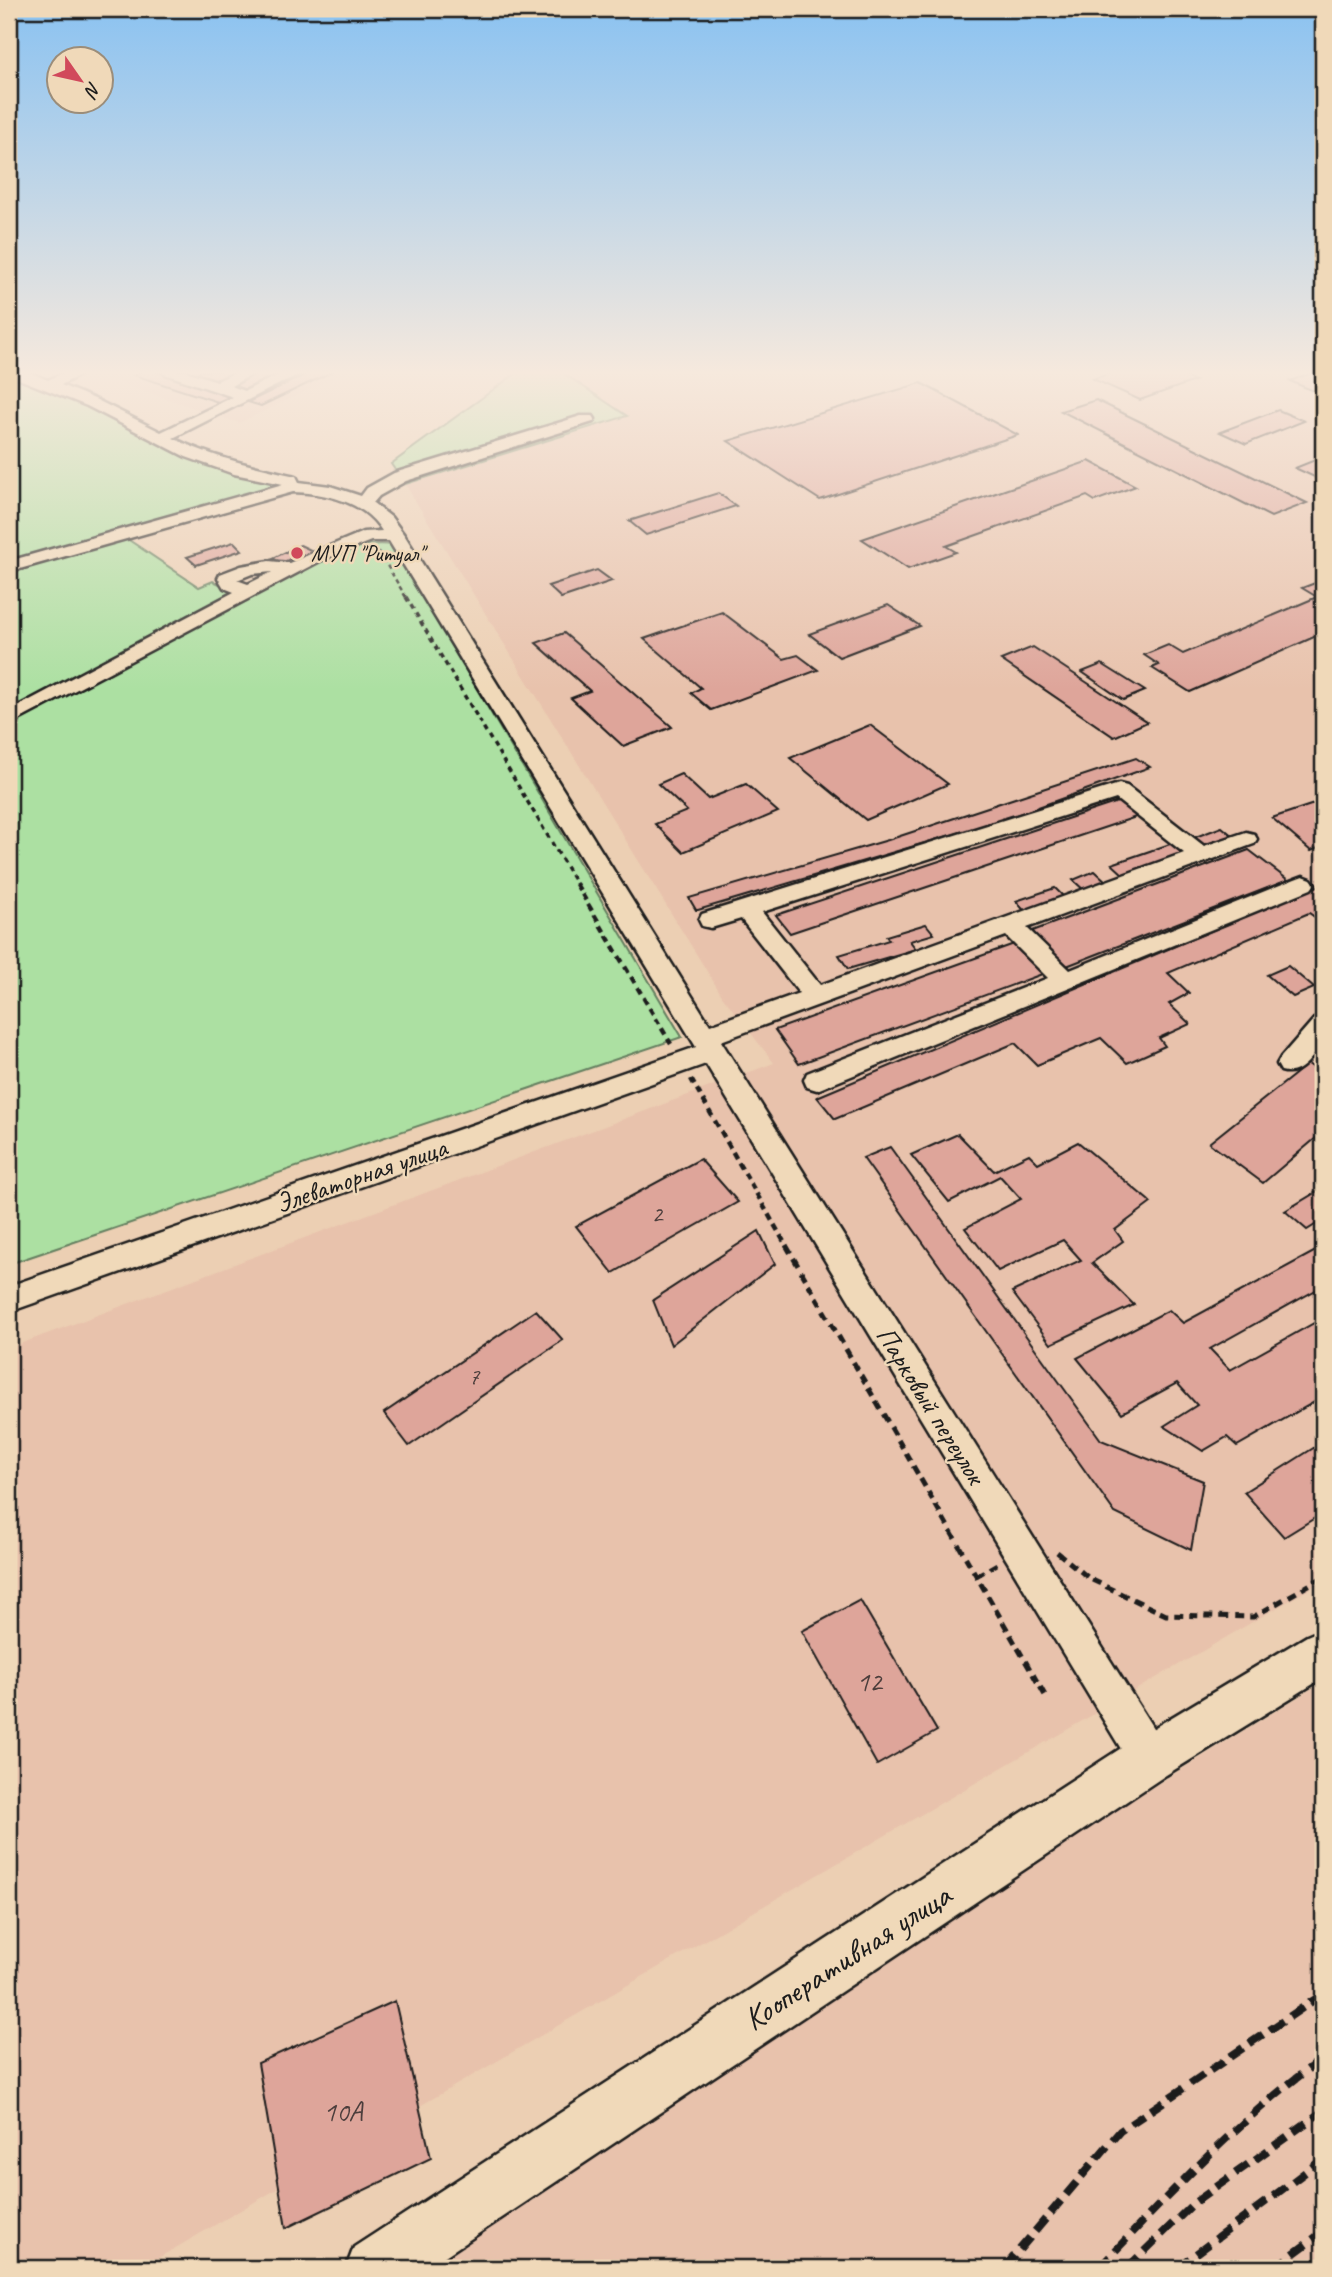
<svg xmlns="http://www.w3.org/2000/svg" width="1332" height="2277" viewBox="0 0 1332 2277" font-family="Caveat,sans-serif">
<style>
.built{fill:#e8c2ac}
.green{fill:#ace0a2;stroke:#647e5f;stroke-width:2}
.building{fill:#dea59a;stroke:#1c1c1c;stroke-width:2}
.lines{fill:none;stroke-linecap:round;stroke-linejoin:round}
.minor-casing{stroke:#1c1c1c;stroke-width:5}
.major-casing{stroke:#1c1c1c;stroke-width:5}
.path-far3{stroke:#1c1c1c;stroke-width:2.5;stroke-dasharray:4.5 3.5;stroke-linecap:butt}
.path-far2{stroke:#1c1c1c;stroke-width:3.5;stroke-dasharray:5 4.5;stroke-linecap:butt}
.path-far1{stroke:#1c1c1c;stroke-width:4.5;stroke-dasharray:7 5;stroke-linecap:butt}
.path{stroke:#1c1c1c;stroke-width:5;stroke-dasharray:9 6;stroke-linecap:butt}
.minor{fill:#f0d9b9;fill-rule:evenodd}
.major{fill:#f0d9b9;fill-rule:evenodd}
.rail{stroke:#1c1c1c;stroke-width:8;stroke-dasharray:16 8;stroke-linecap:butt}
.poi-dot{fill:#d1495b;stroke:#f0d9b9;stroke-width:2.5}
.labels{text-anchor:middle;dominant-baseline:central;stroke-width:5;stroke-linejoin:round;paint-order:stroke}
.far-poi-label{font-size:23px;fill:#1c1c1c;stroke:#f0d9b9;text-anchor:start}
.number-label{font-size:24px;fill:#4c3e3c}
.street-label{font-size:28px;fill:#1c1c1c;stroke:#f0d9b9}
.near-number-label{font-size:28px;fill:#4c3e3c}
.near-street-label{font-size:33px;fill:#1c1c1c;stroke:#f0d9b9}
</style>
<rect width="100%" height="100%" fill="#eccfb3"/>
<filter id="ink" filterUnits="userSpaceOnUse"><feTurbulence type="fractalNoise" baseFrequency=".0143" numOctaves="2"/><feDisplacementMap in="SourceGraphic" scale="14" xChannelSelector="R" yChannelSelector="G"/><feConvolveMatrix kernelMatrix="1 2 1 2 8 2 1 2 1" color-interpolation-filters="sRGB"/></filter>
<g filter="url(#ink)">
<!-- built -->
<g class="built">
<polygon points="85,371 348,371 239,423"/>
<polygon points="560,371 1323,371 1323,1581 141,2268 9,2268 9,1348 774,1063 723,997 405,484 626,416"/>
<polygon points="1323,1682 1323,2268 376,2268"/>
</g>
<!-- green -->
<g class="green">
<polygon points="519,371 560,371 627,416 405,484 391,464"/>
<path d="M 9,374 L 86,405 L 206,466 L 287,485 L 126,538 L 199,587 L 213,581 L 246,596 C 291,573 340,539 392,545 L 682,1037 L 9,1264 Z"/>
</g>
<!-- building -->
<g class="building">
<polygon points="142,371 154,371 231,396 218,402 134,375"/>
<polygon points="201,371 242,371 218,382 194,374"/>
<polygon points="257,371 283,371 244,390 228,384"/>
<polygon points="313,371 334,371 261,406 248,402"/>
<polygon points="1117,371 1183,371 1177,373 1195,381 1140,400 1093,379"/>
<polygon points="1317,371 1323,371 1323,395 1290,381"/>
<polygon points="921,383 1018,435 820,500 728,441"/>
<polygon points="1096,400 1307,503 1271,517 1061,411"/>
<polygon points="1278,410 1304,421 1246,444 1220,432"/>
<polygon points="1315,460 1323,463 1323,481 1295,468"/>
<polygon points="1089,461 1136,486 1095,501 1087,496 946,546 956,552 908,569 862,539"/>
<polygon points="718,493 736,506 646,535 629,521"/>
<polygon points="234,542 242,550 196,565 187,557"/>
<polygon points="300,545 315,552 305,557 300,554 282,563 273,558"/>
<polygon points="597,570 612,581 561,598 548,586"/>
<polygon points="1323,580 1323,633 1190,692 1152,668 1159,665 1144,655 1168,645 1183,654 1317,597 1302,588"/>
<polygon points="888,605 920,626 839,657 809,634"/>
<polygon points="722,612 784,659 798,655 818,670 711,710 691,693 701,688 644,639"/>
<polygon points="564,633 671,726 672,727 623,746 571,698 590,691 536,643"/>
<polygon points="1033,647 1147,722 1114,737 1001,660"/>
<polygon points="1102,664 1145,691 1123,700 1082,672"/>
<polygon points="870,725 948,784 866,820 790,758"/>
<polygon points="1136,758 1150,767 1002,820 698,910 696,910 689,898 888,840"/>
<polygon points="681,774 708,799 746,784 778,812 683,852 655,824 687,811 658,784"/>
<polygon points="1124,800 1139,816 790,933 776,915"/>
<polygon points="1323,801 1323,846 1311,851 1272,818"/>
<polygon points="1222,827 1234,837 1203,849 1190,839"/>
<polygon points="1173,843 1186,854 1124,875 1112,864"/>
<polygon points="1249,850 1288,880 1064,967 1030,932"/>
<polygon points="1095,871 1108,883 1086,892 1073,880"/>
<polygon points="1318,886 1323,888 1323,923 1309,913 1168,973 1189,993 1169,1004 1190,1024 1159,1038 1165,1046 1127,1063 1101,1038 1037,1065 1015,1043 835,1119 817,1097"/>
<polygon points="1055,888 1066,899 1026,913 1016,901"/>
<polygon points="926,924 934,934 910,941 916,949 848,969 839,955 889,940 886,936"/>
<polygon points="1017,943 1045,973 799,1064 775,1030"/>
<polygon points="1288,966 1314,988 1293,997 1267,975"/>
<polygon points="1308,1064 1323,1074 1323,1132 1263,1183 1209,1143"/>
<polygon points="958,1134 994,1171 1029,1154 1038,1163 1078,1142 1148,1200 1151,1203 1115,1230 1123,1241 1092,1263 1134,1305 1051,1344 1012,1292 1081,1260 1063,1240 998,1271 965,1228 1021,1199 1000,1176 949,1202 911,1155"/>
<polygon points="890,1147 1101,1440 1203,1481 1191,1550 1115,1513 863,1158"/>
<polygon points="700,1159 738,1202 613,1273 576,1226"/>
<polygon points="1323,1188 1323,1220 1307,1230 1285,1211"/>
<polygon points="759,1231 775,1264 671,1345 653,1300"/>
<polygon points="1323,1247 1323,1286 1210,1349 1230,1370 1323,1318 1323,1397 1237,1446 1227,1437 1203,1451 1164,1426 1197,1405 1177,1383 1122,1413 1077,1358 1169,1310 1183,1323"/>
<polygon points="536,1310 563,1340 409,1446 384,1413"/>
<polygon points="1323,1442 1323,1513 1284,1537 1244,1492"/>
<polygon points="860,1600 937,1731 877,1765 802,1631"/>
<polygon points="395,2001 431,2158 286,2228 258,2063"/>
</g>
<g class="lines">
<defs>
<g id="minor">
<path d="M 9,371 L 26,371 L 48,380 L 67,371 L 87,371 L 61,385 L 97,400 L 161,432 L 233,397 L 165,374 L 163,371 L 185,371 L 217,381 L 239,371 L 258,371 L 231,386 L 245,391 L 286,371 L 305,371 L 173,438 C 213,458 253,466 296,476 L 299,482 L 330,486 L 361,496 L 367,488 L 394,473 L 581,416 L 593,416 L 595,419 L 593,422 L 406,481 L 379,496 L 373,503 L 391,517 L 405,536 L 710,1025 L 799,993 L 741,919 L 711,928 L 702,926 L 699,920 L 702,914 L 1119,784 L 1127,786 L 1204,846 L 1246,832 L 1254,834 L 1257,839 L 1254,844 L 1027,928 L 1070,970 L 1295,879 L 1303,876 L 1311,879 L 1315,884 L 1311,889 L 817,1090 L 807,1087 L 804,1080 L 807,1073 L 1048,978 L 1006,936 L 721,1041 L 1163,1744 L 1168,1758 L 1163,1772 L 1149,1777 L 1135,1772 L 706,1064 L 9,1312 L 9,1286 L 696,1047 L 389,541 L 371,541 L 320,561 L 9,725 L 9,711 L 234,592 L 224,588 L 218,578 L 220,574 L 241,566 L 269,561 L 289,563 L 363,532 L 382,531 C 364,501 325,493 293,492 L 9,572 L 9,561 L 283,484 L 234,474 L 186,457 L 87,406 L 9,375 ZM 272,572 L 248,584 L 237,580 L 252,574 ZM 1116,799 L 1184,853 L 820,985 L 762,912 Z"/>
<path d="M 1323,1017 L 1323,1043 C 1311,1058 1301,1077 1281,1071 L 1277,1064 L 1281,1057 L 1314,1019 Z"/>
</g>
<polygon id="major" points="1323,1629 1323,1678 1166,1775 427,2268 346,2268 354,2247 1132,1741 1307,1636"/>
</defs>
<!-- minor casing -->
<use href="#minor" class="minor-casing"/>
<!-- major casing -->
<use href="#major" class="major-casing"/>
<!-- path-far3 -->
<polyline class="path-far3" points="379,552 407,599"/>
<!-- path-far2 -->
<polyline class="path-far2" points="406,597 577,885"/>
<!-- path-far1 -->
<g class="path-far1">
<polyline points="576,884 671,1044"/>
<polyline points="691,1079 787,1247"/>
</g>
<!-- path -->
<g class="path">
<polyline points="786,1245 1046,1697"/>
<polyline points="1057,1552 1090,1579 1166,1615 1253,1617 1323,1577"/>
<polyline points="976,1576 997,1564"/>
</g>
<!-- minor -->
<use href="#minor" class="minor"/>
<!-- major -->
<use href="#major" class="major"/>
<!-- rail -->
<g class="rail">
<polyline points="1004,2268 1120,2131 1323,1994"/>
<path d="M 1099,2268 C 1169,2194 1240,2118 1323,2058"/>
<polyline points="1127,2268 1194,2203 1323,2111"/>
<polyline points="1177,2268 1323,2159"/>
<polyline points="1274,2268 1323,2232"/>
</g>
</g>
</g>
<!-- sky -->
<linearGradient id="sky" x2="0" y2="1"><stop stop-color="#8ac2f1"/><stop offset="0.54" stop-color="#f6e9dd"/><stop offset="1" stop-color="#f6e9dd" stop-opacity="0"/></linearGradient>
<rect width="1332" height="690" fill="url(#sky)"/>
<!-- markers -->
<circle class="poi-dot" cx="297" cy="553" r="7"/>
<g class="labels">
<!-- far-poi labels -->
<g class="far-poi-label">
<text x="311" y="553">МУП "Ритуал"</text>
</g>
<!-- number labels -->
<g class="number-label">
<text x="657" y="1214">2</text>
<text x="474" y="1376">7</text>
</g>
<!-- street labels -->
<g class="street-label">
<text transform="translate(361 1175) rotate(-19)">Элеваторная улица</text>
<text transform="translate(931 1405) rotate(58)">Парковый переулок</text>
</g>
<!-- near-number labels -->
<g class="near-number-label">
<text x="869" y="1681">12</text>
<text x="343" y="2111">10А</text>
</g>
<!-- near-street labels -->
<g class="near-street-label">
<text transform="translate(847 1957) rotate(-33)">Кооперативная улица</text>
</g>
</g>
<!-- margin -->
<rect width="1332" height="2277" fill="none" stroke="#f0d9b9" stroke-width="35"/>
<rect x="18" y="18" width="1297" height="2242" fill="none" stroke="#1c1c1c" stroke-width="2.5" filter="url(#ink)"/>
<!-- north arrow -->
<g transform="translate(80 80) rotate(124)"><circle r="33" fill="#f0d9b9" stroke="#9b8d7a" stroke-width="2"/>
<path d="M0-5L12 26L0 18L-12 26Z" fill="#d1495b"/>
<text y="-10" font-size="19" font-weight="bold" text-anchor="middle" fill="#1c1c1c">N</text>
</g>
</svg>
